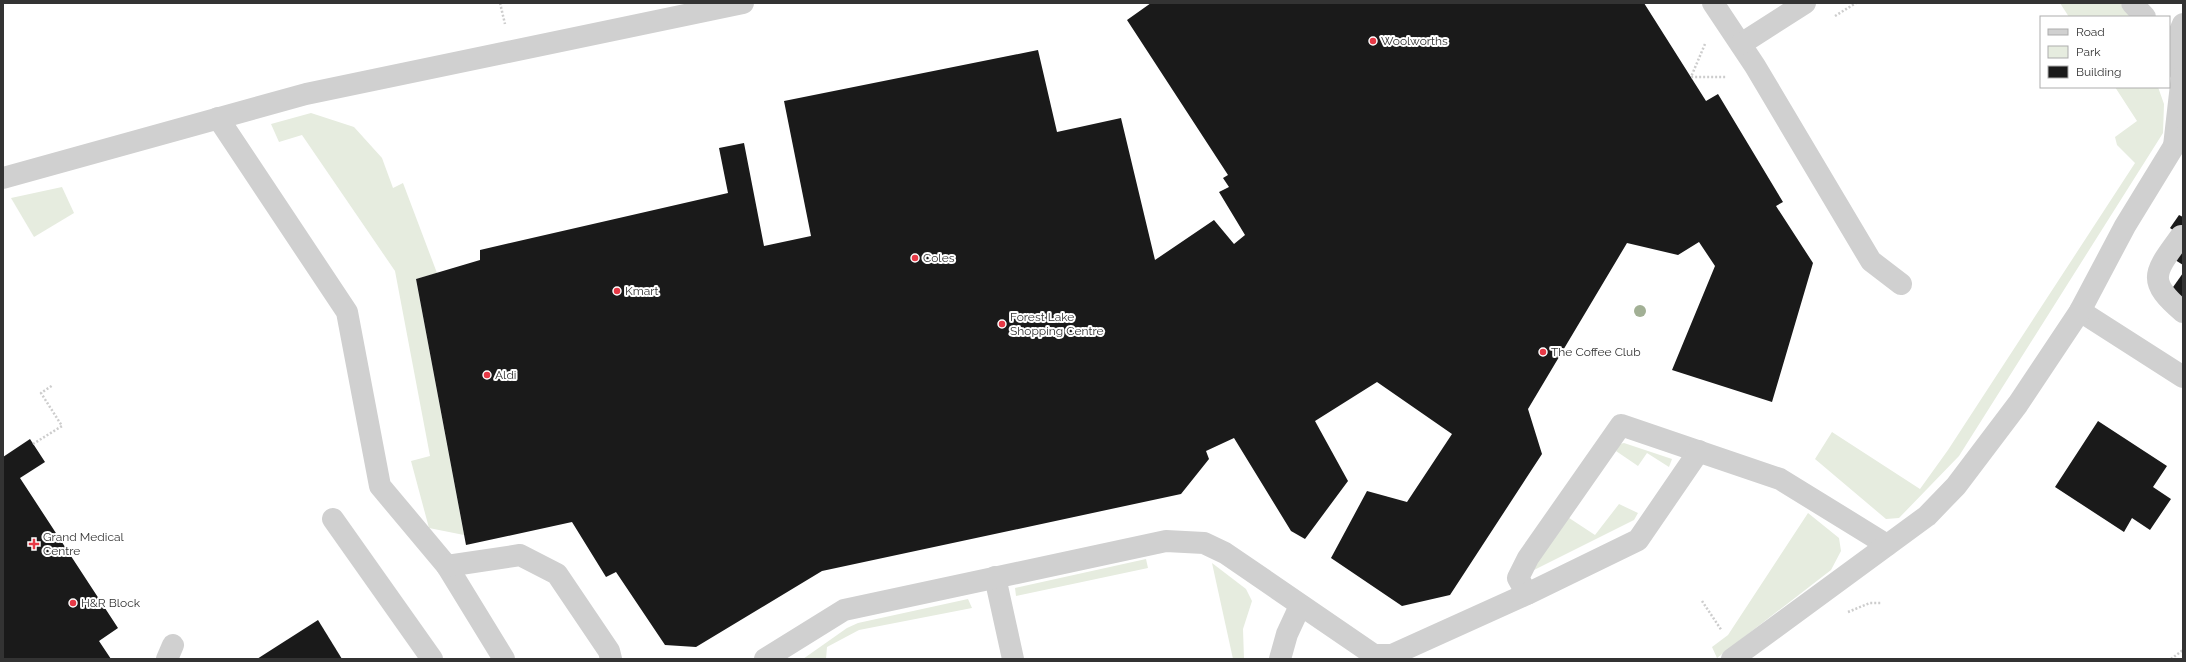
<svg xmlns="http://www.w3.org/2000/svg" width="2186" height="662" viewBox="0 0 2186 662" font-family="Raleway,sans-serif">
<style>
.green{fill:#e6ecdf}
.building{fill:#1a1a1a}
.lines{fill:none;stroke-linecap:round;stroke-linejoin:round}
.path{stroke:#cdcdcd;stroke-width:2.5;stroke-dasharray:2 2;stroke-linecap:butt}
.minor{stroke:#d0d0d0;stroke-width:22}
.tree{fill:#a2b095}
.poi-dot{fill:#e63946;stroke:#fff;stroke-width:1.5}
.labels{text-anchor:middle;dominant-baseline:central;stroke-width:4;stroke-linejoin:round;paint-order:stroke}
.poi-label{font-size:12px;fill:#333;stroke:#fff;text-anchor:start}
</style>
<rect width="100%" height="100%" fill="#fff"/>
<!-- green -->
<g class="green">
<polygon points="2060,3 2120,3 2131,17 2069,17"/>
<polygon points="2115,87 2158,87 2164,104 2163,133 1959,456 1899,518 1886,519 1815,459 1832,432 1920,489 1948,450 2135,163 2117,145 2115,137 2137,121"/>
<polygon points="311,113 354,127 382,158 393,188 403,183 437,273 416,279 464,535 429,528 411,461 430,456 395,271 302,135 279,142 271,124"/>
<polygon points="62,187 74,213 34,237 11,198"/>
<polygon points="1624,443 1672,459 1669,467 1647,453 1638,466 1616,451 1620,444"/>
<polygon points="1619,504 1638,513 1634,520 1518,578 1560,512 1595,535"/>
<polygon points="1808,513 1839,538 1841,551 1831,570 1717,658 1712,647 1728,635"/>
<polygon points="1146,559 1148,568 1016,596 1015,588"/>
<polygon points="1212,563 1246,589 1252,601 1243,629 1244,659 1233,659"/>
<polygon points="968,599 972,608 859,630 827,647 826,659 803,659 847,628 858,623"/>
</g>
<!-- building -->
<g class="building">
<polygon points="1151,3 1644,3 1706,101 1718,94 1783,202 1776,206 1813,263 1772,402 1672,370 1715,266 1699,242 1678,255 1627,243 1528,409 1542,454 1450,595 1402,606 1331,558 1367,491 1407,502 1452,434 1377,382 1315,421 1348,481 1305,539 1291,531 1234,438 1206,451 1209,459 1181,494 822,571 696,647 665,645 616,572 606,577 572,522 466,545 416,279 480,260 480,250 728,193 719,148 744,143 764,246 811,236 784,101 1038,50 1057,132 1121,118 1155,260 1214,220 1234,244 1245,235 1219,192 1229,187 1223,178 1228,175 1127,20"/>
<polygon points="2179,215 2183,217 2183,237 2170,228"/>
<polygon points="2183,244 2183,265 2172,258"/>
<polygon points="2183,273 2183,299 2171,290"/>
<polygon points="2098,421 2167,466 2153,487 2171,499 2150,530 2132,518 2124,532 2055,487"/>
<polygon points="30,439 45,462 20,478 118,628 99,641 111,659 3,659 3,457"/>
<polygon points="318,620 342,659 257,659"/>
</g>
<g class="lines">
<!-- path -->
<g class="path">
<polyline points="500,3 505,24"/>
<polyline points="1835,16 1856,3"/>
<polyline points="1705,44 1691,77 1726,77"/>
<polyline points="33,444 62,426 41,393 53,385"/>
<polyline points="1702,601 1722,631"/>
<polyline points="1848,612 1870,603 1882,603"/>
<polyline points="2171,659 2183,650"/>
</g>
<!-- minor -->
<g class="minor">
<polyline points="1713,3 1755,66 1871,261 1901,284"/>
<polyline points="2132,3 2145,17"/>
<path d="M 2183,24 C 2175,41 2172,60 2183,77"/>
<polyline points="1741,44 1805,3"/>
<polyline points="218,118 347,312 380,486 447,566 504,659"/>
<polyline points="2174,146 2182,76"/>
<polyline points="3,178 306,94 743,3"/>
<path d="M 2181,236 C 2155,272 2145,280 2183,312"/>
<polyline points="2080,311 2183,377"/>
<polyline points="333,519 432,659"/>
<polyline points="447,566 520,555 557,574 609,651 611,659"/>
<polyline points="995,577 1013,659"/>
<polyline points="1527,594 1518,578 1528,558 1621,425 1780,479 1887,545"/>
<polyline points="167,659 173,645"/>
<polyline points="765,659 844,610 1166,541 1204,543 1225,553 1374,655 1392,655 1527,594 1638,540 1699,451"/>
<polyline points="1280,659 1287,634 1300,606"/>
<polyline points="1732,659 1927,516 1956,486 2018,404 2080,311 2125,226 2174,146 2183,137"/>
</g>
</g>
<!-- trees -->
<circle class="tree" cx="1640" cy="311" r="6"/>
<!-- markers -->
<g class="poi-dot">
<circle cx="1373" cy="41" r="4"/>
<circle cx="915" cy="258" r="4"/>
<circle cx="617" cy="291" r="4"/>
<circle cx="1002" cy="324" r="4"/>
<circle cx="1543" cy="352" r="4"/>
<circle cx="487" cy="375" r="4"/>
<path d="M32 538h4v4h4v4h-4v4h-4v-4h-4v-4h4z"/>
<circle cx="73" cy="603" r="4"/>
</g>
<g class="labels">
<!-- poi labels -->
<g class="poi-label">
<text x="1381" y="41">Woolworths</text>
<text x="923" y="258">Coles</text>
<text x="625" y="291">Kmart</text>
<text x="1010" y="317">Forest Lake<tspan x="1010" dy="14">Shopping Centre</tspan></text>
<text x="1551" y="352">The Coffee Club</text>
<text x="495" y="375">Aldi</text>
<text x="43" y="537">Grand Medical<tspan x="43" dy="14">Centre</tspan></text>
<text x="81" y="603">H&amp;R Block</text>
</g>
</g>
<!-- border -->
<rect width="2186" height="662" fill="none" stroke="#333333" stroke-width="8"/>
<!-- legend -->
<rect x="2040" y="16" width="130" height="72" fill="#ffffff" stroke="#adadad"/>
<rect x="2048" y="29" width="20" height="6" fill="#d0d0d0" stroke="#adadad"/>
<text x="2076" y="36" font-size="12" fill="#333333">Road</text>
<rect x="2048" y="46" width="20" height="12" fill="#e6ecdf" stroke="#adadad"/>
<text x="2076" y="56" font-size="12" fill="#333333">Park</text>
<rect x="2048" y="66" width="20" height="12" fill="#1a1a1a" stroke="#adadad"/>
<text x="2076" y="76" font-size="12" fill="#333333">Building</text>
</svg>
